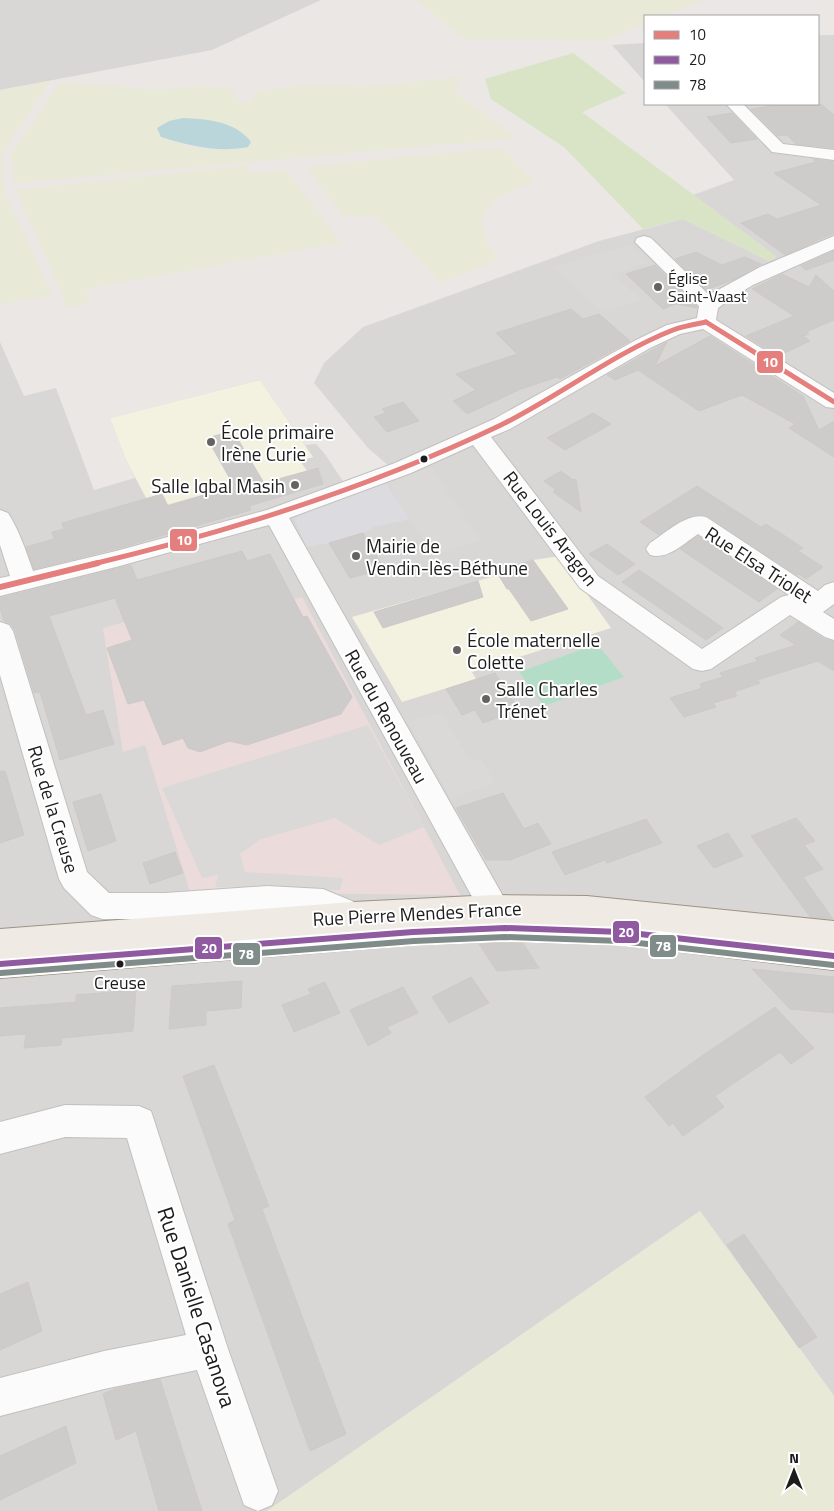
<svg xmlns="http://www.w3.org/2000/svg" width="834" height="1511" viewBox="0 0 834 1511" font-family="'Titillium Web',sans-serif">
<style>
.residential{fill:#d9d7d6}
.commercial{fill:#ebdcdb}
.education{fill:#f3f1e0}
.farmland{fill:#e9e9d8;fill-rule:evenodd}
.grass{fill:#d9e4c6}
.pitch{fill:#b4ddc8}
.parking{fill:#dad9d8}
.plaza{fill:#dcdbdf}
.water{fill:#bbd6da}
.building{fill:#ceccca;stroke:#cdc9c6}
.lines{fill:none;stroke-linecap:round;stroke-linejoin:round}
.minor-casing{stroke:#c1c0bf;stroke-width:2}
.major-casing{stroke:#9e9384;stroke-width:2}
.minor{fill:#fcfbfb;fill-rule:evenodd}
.major{fill:#efeae4;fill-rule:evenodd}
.bus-1-far1-casing{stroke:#fff;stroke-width:8}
.bus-1-casing{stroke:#fff;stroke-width:10}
.bus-2-casing{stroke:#fff;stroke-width:10}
.bus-3-casing{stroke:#fff;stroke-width:10}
.bus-1-far1{stroke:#e57f7d;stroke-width:5}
.bus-1{stroke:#e57f7d;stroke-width:6}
.bus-2{stroke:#8f5aa0;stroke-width:6}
.bus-3{stroke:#808c89;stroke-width:6}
.poi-dot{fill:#646362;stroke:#fff;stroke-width:2}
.bus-dot{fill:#1c1c1c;stroke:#fff;stroke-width:2}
.labels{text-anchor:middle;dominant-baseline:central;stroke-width:4;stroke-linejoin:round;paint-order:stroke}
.far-poi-label{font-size:16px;fill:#1c1c1c;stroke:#fff;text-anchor:start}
.bus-label{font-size:18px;fill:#1c1c1c;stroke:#fff}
.poi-label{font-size:19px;fill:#1c1c1c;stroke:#fff;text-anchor:start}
.street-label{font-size:19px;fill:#1c1c1c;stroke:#fff}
.near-street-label{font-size:22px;fill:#1c1c1c;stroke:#fff}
.line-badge{stroke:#fff;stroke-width:2}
.badge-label{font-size:14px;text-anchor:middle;font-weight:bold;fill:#fff}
</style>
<rect width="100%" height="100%" fill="#eae7e4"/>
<!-- residential -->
<g class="residential">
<polygon points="0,0 321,0 212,50 0,90"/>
<polygon points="818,35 834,35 834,1396 700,1211 267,1511 0,1511 0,342 24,396 56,388 94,490 135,478 126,460 110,418 260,380 305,445 316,444 325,454 344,483 389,466 368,448 314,383 324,363 363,327 599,241 683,219 769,261 776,257 693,195 734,180 665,104 818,104"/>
<polygon points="645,43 645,82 612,45"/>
</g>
<!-- commercial -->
<polygon class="commercial" points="246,588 254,612 302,597 460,895 190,892 145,745 123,752 103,628"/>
<!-- education -->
<g class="education">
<polygon points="260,380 313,457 300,461 307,471 237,491 234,486 152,509 126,460 110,418"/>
<polygon points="560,556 611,628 472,672 476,679 402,702 352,617 498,575 496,571 533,560"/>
</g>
<!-- farmland -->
<g class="farmland">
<polygon points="416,0 704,0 664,16 645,16 645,24 603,41 465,39"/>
<path d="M 460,77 L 455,93 L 517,138 L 15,183 L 11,153 L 61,82 L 160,90 L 198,86 L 232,89 L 239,101 L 251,102 L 258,91 L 314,84 L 364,87 ZM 158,128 L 232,150 L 196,148 L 161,137 Z"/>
<polygon points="50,81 2,154 4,191 52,295 0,304 0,90"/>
<polygon points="479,150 505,150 535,183 509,191 492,202 481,217 486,241 499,260 441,282 375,216 344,217 306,167"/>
<polygon points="244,166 251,173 287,170 341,243 85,289 89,302 68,308 16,190"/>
<polygon points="700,1211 834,1396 834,1511 267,1511"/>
</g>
<!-- grass -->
<polygon class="grass" points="573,53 626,93 582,112 776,256 769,261 683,219 643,229 564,147 491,99 485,79"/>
<!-- pitch -->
<polygon class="pitch" points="597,644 624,677 544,706 519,672"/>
<!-- parking -->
<g class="parking">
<polygon points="629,245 649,262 613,274 642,300 602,312 553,267"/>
<polygon points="431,467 481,541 432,554 387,483"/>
<polygon points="441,712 471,762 481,758 495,783 451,799 409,722"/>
<polygon points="368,725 424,827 379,845 335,818 261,839 240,854 245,872 343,878 340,890 215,887 218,875 202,878 162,788"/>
</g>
<!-- plaza -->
<polygon class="plaza" points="386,483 410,519 374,527 363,533 329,543 306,547 295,519 301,514"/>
<!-- water -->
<path class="water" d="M 183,118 C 207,119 235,121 251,142 L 248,147 C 218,153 190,146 161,137 L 157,128 L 169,121 Z"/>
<!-- building -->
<g class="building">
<polygon points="783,104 821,104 834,115 834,148 796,144 787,135 778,136 751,109"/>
<polygon points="732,113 757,139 731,143 707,117"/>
<polygon points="813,159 834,162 834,233 785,255 741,223 768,214 777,219 821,205 774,173 816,162"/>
<polygon points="834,251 834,260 806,270 801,266"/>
<polygon points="696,252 722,265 745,257 761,264 735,279 706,290 675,259"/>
<polygon points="655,265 697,307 697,308 676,304 663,309 626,274"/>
<polygon points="782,274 809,287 816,275 834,291 834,320 806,332 809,334 803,336 810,341 778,356 746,336 794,316 752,289"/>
<polygon points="571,309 583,319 599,314 630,341 560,379 557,377 521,389 467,414 453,401 476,390 456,374 517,354 496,333"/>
<polygon points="710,336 803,396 819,430 834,421 834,457 789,428 795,424 742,395 699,411 638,370 615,380 607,375 667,342 655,366"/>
<polygon points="403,402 419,421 387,432 374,417 386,413 382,409"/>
<polygon points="593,413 611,424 565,450 547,438"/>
<polygon points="233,431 264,483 318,468 323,484 249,506 251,510 123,547 34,569 26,547 54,539 52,532 64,529 62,523 162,494 168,506 234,486 207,438"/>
<polygon points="561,471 573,480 576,479 581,512 553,492 556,490 544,481"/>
<polygon points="697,486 761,527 766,524 785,536 803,548 798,551 823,567 806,579 799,574 797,575 706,515 698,514 683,519 659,535 640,522"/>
<polygon points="363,533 384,569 350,578 329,543"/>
<polygon points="698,536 777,589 759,602 680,549"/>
<polygon points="607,544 635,564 618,575 589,554"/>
<polygon points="242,551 247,561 270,554 303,617 307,616 352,697 341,714 247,745 229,741 200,752 188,748 183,738 163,745 144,700 128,704 107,648 132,640 115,598 49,616 86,715 103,710 114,744 60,760 40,692 34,693 15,630 11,624 4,621 0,608 0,598 131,565 137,580"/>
<polygon points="533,560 568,609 531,621 509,589 507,589 496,571"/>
<polygon points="639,570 670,591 723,628 706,640 622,582"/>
<polygon points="478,581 483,597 383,628 374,612"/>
<polygon points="798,622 824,639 834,642 834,671 818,661 757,680 760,683 734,692 737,696 713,703 716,707 684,717 670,698 702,688 700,684 723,677 720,673 758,661 755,658 796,645 780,635"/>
<polygon points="495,673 519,710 483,723 475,710 462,715 446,689"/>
<polygon points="0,771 5,771 24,835 0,843"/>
<polygon points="503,793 524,829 538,823 551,844 510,860 486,860 456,808"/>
<polygon points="101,794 116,841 88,851 73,802"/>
<polygon points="796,818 815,841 804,845 823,869 803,877 833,919 810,917 751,836"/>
<polygon points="646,819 662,843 607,863 605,860 565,875 552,852"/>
<polygon points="728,833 743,856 714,868 697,846"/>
<polygon points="175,852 183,873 150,884 143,863"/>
<polygon points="505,943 523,943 539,968 497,971 479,944"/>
<polygon points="752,969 834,977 834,1013 790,1009"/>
<polygon points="471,977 489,1003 449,1023 432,997"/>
<polygon points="242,981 241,1008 206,1011 206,1025 169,1029 172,986"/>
<polygon points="325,982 340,1013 294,1032 282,1005 311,994 308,989"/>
<polygon points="403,987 418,1013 387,1027 391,1033 368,1046 350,1010"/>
<polygon points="136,990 133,1031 62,1038 61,1045 24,1048 26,1034 0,1036 0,1008 76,1002 76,995"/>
<polygon points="775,1007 814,1048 791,1064 780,1052 715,1096 724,1107 683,1136 673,1123 669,1126 645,1097 706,1053"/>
<polygon points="214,1065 269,1206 262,1209 346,1434 310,1451 228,1224 235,1220 183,1076"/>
<polygon points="744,1234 817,1337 799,1348 727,1245"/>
<polygon points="28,1282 42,1331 0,1350 0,1294"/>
<polygon points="160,1379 184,1455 202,1511 159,1511 136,1431 116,1440 103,1394 115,1389"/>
<polygon points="66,1426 76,1463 0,1500 0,1456"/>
</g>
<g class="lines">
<defs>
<g id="minor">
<polygon points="726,104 743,104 783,144 834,150 834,160 772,152"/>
<path d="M 644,236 L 651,238 L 709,295 L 760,267 L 834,236 L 834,249 L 753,285 L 736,295 L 718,308 L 716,320 L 834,393 L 834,408 L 826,407 L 703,329 L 680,334 L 650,348 L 510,429 L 491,437 L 598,576 L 702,649 L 781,597 L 789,595 L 698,534 C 683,544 668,560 650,555 L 646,549 L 650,543 C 666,533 687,512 706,517 L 818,591 L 825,585 L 834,582 L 834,604 L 823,612 L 834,619 L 834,640 L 825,637 L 790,615 L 711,669 L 702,671 L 693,669 L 580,588 L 473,445 L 411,473 L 289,518 L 516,919 L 520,928 L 516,937 L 505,941 L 494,937 L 269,525 L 116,567 L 0,596 L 0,578 L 10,576 L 0,545 L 0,510 L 8,513 C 19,530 26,551 33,571 L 116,551 L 267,510 L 395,463 L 494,419 L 636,340 L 667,325 L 697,318 L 699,306 L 635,242 L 637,238 Z"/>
<polygon points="0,622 9,625 13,631 87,872 109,893 165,893 267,886 323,889 364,906 368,915 364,924 353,928 321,915 267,912 165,919 102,919 91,915 64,888 59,879 0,675"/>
<polygon points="65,1105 139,1106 151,1111 228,1349 278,1491 272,1505 258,1511 244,1505 197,1370 104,1389 0,1416 0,1378 104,1351 186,1335 127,1138 65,1137 0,1154 0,1122"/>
</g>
<polygon id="major" points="494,895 587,896 834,921 834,970 622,945 505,941 413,945 0,978 0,929 353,902"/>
</defs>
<!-- minor casing -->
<use href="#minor" class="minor-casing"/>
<!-- major casing -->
<use href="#major" class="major-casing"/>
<!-- minor -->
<use href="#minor" class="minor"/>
<!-- major -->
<use href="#major" class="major"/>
<defs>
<g id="bus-1-far1">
<polyline points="706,322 834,402"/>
<path d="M 93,564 C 233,531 371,487 501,425 C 558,397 614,353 673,330 C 683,326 695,324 706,322"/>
</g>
<polyline id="bus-1" points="0,587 98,563"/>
<polyline id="bus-2" points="0,964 413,932 505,928 622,932 834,956"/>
<polyline id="bus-3" points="1,973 414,941 505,937 621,941 833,965"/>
</defs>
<!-- bus-1-far1 casing -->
<use href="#bus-1-far1" class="bus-1-far1-casing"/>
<!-- bus-1 casing -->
<use href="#bus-1" class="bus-1-casing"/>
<!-- bus-2 casing -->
<use href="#bus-2" class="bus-2-casing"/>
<!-- bus-3 casing -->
<use href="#bus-3" class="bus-3-casing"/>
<!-- bus-1-far1 -->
<use href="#bus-1-far1" class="bus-1-far1"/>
<!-- bus-1 -->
<use href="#bus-1" class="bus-1"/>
<!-- bus-2 -->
<use href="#bus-2" class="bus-2"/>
<!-- bus-3 -->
<use href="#bus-3" class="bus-3"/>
</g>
<!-- markers -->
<g class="poi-dot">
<circle cx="658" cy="287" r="5"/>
<circle cx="211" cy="442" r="5"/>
<circle cx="295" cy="485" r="5"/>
<circle cx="356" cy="556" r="5"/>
<circle cx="457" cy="650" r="5"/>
<circle cx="486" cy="699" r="5"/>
</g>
<g class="bus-dot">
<circle cx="424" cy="459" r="4.5"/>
<circle cx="120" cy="964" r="4.5"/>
</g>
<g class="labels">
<!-- far-poi labels -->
<g class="far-poi-label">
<text x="668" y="278">Église<tspan x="668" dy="18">Saint-Vaast</tspan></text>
</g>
<!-- bus labels -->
<g class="bus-label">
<text x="120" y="982">Creuse</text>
</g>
<!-- poi labels -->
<g class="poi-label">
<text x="221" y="431">École primaire<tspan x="221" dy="22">Irène Curie</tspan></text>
<text x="285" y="485" text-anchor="end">Salle Iqbal Masih</text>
<text x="366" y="545">Mairie de<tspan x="366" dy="22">Vendin-lès-Béthune</tspan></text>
<text x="467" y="639">École maternelle<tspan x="467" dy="22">Colette</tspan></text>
<text x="496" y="688">Salle Charles<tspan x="496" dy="22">Trénet</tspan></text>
</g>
<!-- street labels -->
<g class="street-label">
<text transform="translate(551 528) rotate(52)">Rue Louis Aragon</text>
<text transform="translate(759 564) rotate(33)">Rue Elsa Triolet</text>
<text transform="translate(387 716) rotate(61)">Rue du Renouveau</text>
<text transform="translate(54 809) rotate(73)">Rue de la Creuse</text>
<text transform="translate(417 913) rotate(-3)">Rue Pierre Mendes France</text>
</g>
<!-- near-street labels -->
<g class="near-street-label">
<text transform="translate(197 1307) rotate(72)">Rue Danielle Casanova</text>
</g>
</g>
<g class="line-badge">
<rect x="756" y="350" width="28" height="24" rx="5" fill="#e57f7d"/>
<rect x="169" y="528" width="29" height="24" rx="5" fill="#e57f7d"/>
<rect x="612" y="920" width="28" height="24" rx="5" fill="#8f5aa0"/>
<rect x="649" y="934" width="28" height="24" rx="5" fill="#808c89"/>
<rect x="194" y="936" width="29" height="24" rx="5" fill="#8f5aa0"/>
<rect x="232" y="942" width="29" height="24" rx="5" fill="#808c89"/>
</g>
<g class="badge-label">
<text x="770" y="367">10</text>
<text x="184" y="545">10</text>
<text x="626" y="937">20</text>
<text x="663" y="951">78</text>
<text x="209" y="953">20</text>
<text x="246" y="959">78</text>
</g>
<!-- legend -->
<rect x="644" y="15" width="175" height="90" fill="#ffffff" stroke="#a4a4a4"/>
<rect x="654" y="31" width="25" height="8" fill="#e57f7d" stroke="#a4a4a4"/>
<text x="689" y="40" font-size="15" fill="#1c1c1c">10</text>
<rect x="654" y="56" width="25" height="8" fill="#8f5aa0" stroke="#a4a4a4"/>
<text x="689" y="65" font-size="15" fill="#1c1c1c">20</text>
<rect x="654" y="81" width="25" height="8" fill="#808c89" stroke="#a4a4a4"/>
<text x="689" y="90" font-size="15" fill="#1c1c1c">78</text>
<!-- north arrow -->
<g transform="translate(794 1471)" stroke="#ffffff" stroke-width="4" paint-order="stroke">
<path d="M0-4L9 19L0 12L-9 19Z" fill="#1c1c1c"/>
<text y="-8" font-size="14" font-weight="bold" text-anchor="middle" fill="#1c1c1c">N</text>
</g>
</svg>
